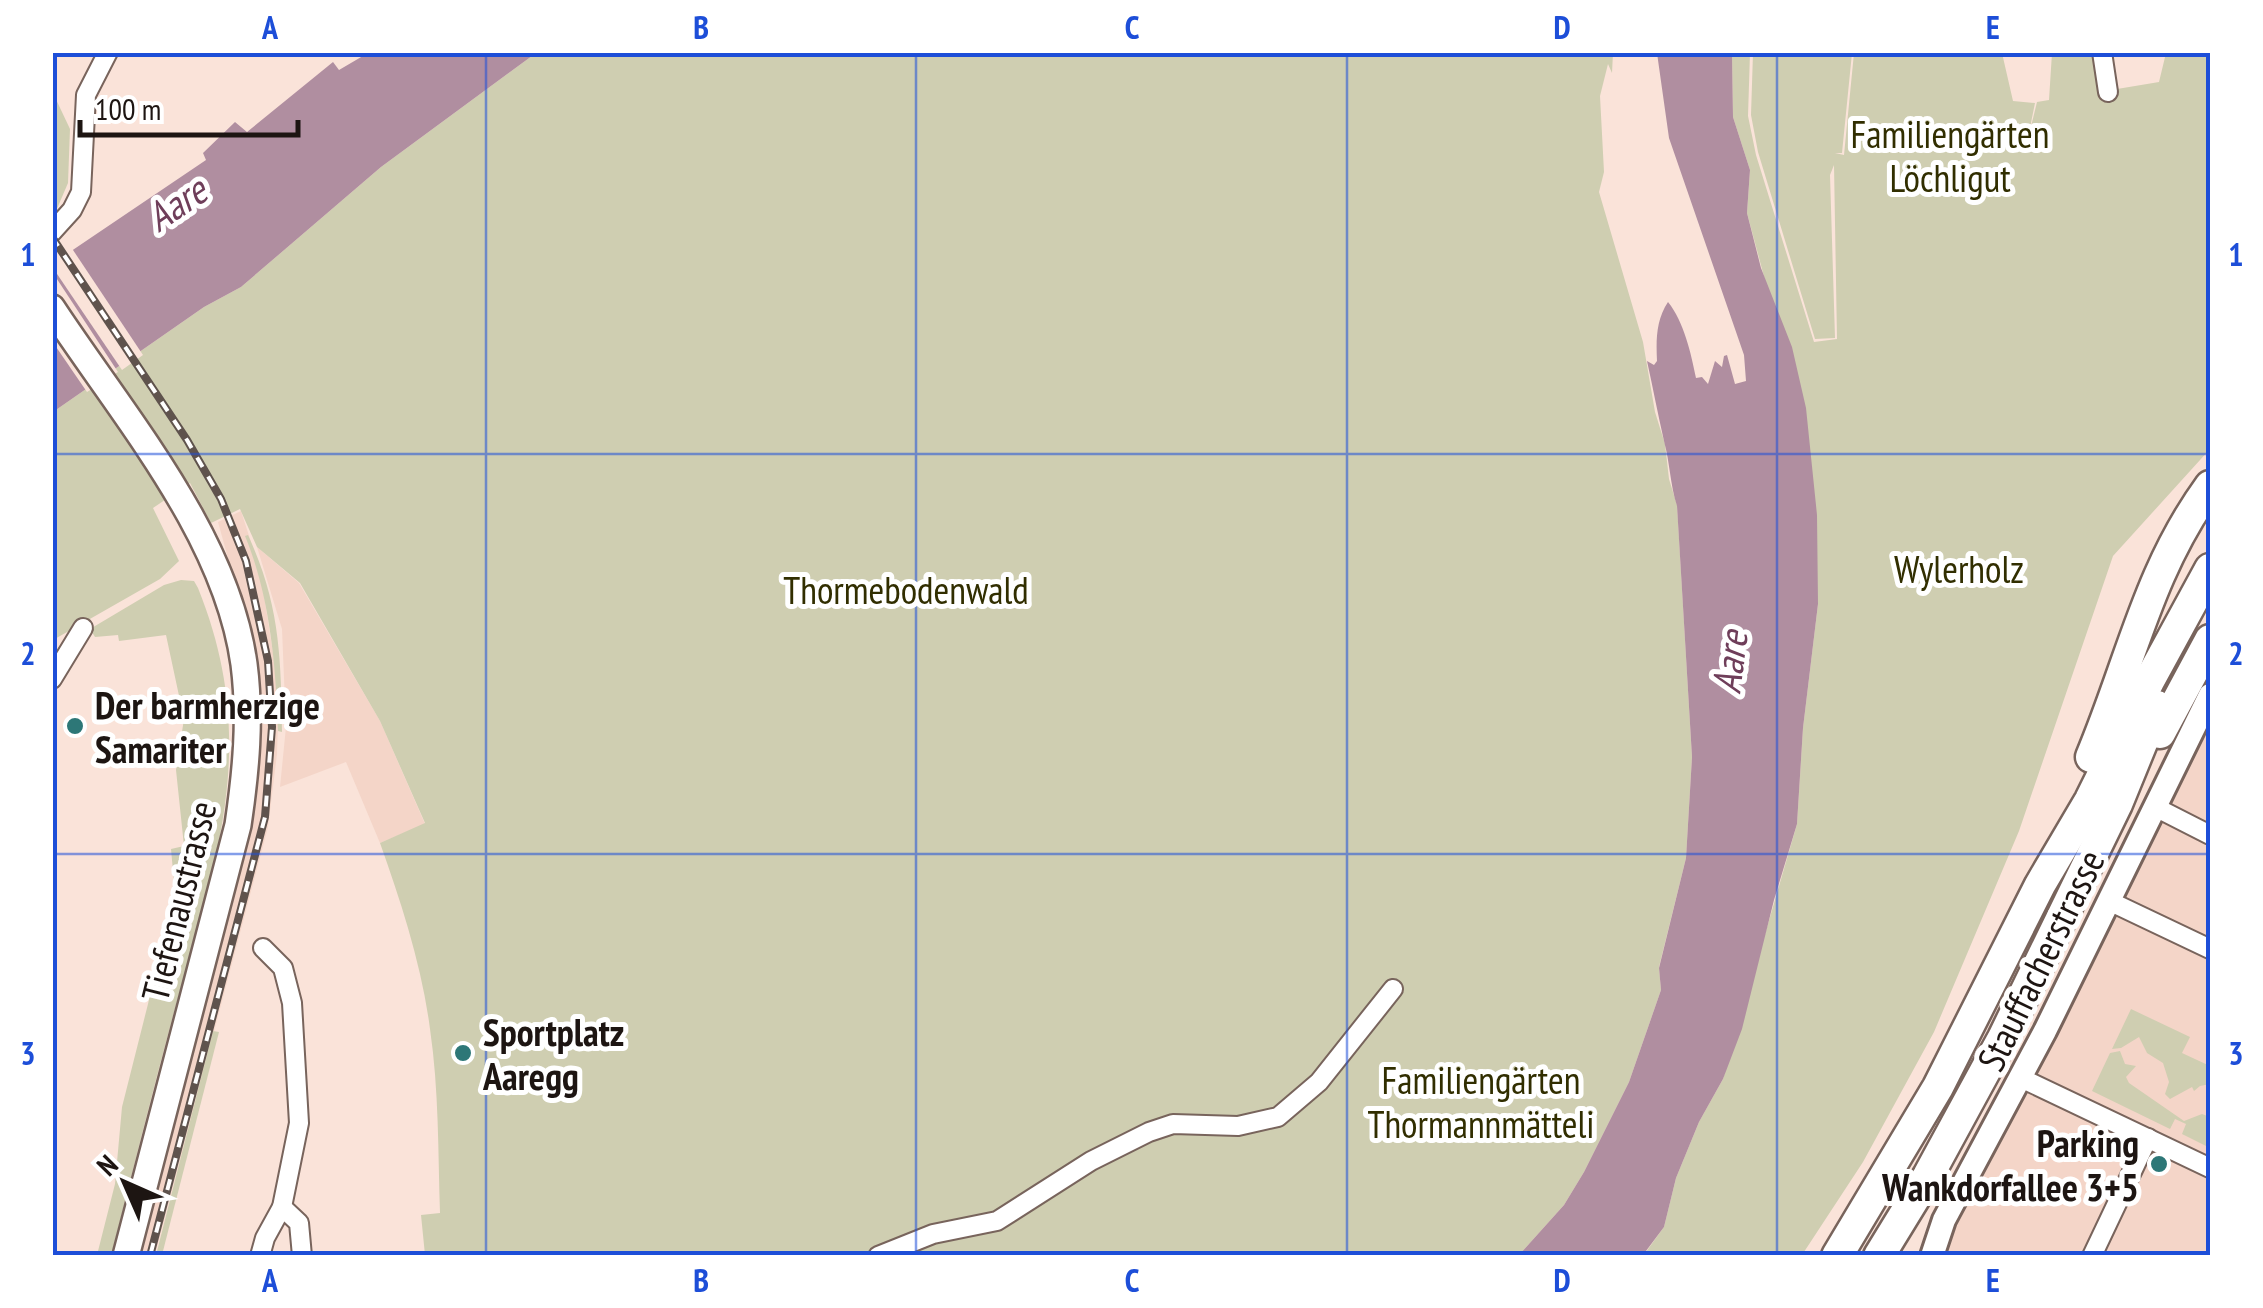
<svg xmlns="http://www.w3.org/2000/svg" width="2263" height="1308" viewBox="0 0 2263 1308" font-family="'PT Sans Narrow',sans-serif">
<style>
.built{fill:#f4d5c8}
.green{fill:#cfceb1}
.water{fill:#b08ea0}
.pier{fill:#fae3d9}
.lines{fill:none;stroke-linecap:round;stroke-linejoin:round}
.street-casing{stroke:#78645c;stroke-width:22}
.secondary-casing{stroke:#78645c;stroke-width:28}
.primary-casing{stroke:#78645c;stroke-width:30}
.highway-casing{stroke:#78645c;stroke-width:35}
.street{stroke:#fff;stroke-width:18}
.secondary{stroke:#fff;stroke-width:22}
.primary{stroke:#fff;stroke-width:25}
.highway{stroke:#fff;stroke-width:30}
.rail-casing{stroke:#5f534d;stroke-width:8}
.rail{stroke:#fff;stroke-width:4;stroke-dasharray:11;stroke-linecap:butt}
.grid{fill:none;stroke:#1d4ed8;stroke-width:2.5;stroke-opacity:0.55}
.poi-dot{fill:#2d7777;stroke:#fff;stroke-width:4}
.labels{text-anchor:middle;dominant-baseline:central;stroke-width:10;stroke-linejoin:round;paint-order:stroke}
.park-label{font-size:38px;fill:#312e00;stroke:#fff}
.poi-label{font-size:38px;font-weight:bold;fill:#1d1512;stroke:#fff;text-anchor:start}
.street-label{font-size:38px;fill:#1d1512;stroke:#fff}
.water-label{font-size:40px;font-style:italic;fill:#6f3e5a;stroke:#fff}
.neatline{fill:none;stroke:#1d4ed8;stroke-width:4}
.grid-label{font-size:32px;text-anchor:middle;font-weight:bold;fill:#1d4ed8}
</style>
<rect width="100%" height="100%" fill="#fae3d9"/>
<!-- built -->
<g class="built">
<polygon points="241,511 260,570 279,691 277,754 268,827 155,1255 138,1256 235,886 254,652 218,522"/>
<polygon points="257,547 299,583 380,721 425,824 380,843 346,762 280,787 286,727 282,629"/>
<polygon points="2210,715 2210,1255 1932,1256"/>
</g>
<!-- green -->
<g class="green">
<path d="M 536,53 L 1613,53 L 1612,73 L 1608,64 L 1600,96 L 1604,172 L 1599,192 L 1643,342 L 1655,412 L 1665,444 L 1669,479 L 1677,505 L 1692,757 L 1686,858 L 1659,967 L 1661,990 L 1629,1082 L 1584,1172 L 1564,1205 L 1519,1255 L 425,1255 L 421,1215 L 440,1213 C 438,1152 439,1090 430,1029 C 422,966 401,902 380,843 L 425,823 L 380,721 L 300,583 L 257,547 L 240,509 L 211,523 L 190,483 L 153,508 L 179,561 L 160,579 L 53,640 L 53,412 L 204,307 L 241,287 L 381,167 Z"/>
<polygon points="1732,53 1750,53 1748,116 1756,155 1814,342 1837,339 1834,165 1830,175 1835,338 1815,339 1758,152 1751,115 1753,53 1852,53 1842,153 1835,153 1844,155 1854,53 2002,53 2013,101 2035,103 2026,147 2037,102 2049,100 2052,53 2099,53 2105,91 2159,82 2166,53 2210,53 2210,449 2113,556 2019,831 1934,1032 1863,1162 1802,1255 1643,1256 1664,1227 1676,1178 1699,1122 1723,1079 1797,824 1803,728 1818,604 1766,284 1747,213 1750,170 1733,117"/>
<polygon points="53,93 70,129 68,183 53,218"/>
<path d="M 248,535 C 280,605 281,656 282,732 L 278,731 C 276,666 270,596 245,536 Z"/>
<path d="M 181,580 L 194,581 L 198,588 C 261,744 216,860 174,1012 C 152,1093 132,1174 111,1256 L 97,1255 L 115,1184 L 122,1107 L 148,1004 L 174,882 L 171,849 L 184,846 L 176,770 L 184,719 L 166,635 L 119,641 L 118,635 L 95,637 L 90,629 L 164,585 Z"/>
<polygon points="2131,1009 2190,1037 2182,1053 2210,1066 2210,1084 2200,1086 2194,1091 2192,1087 2170,1099 2165,1094 2169,1082 2163,1063 2147,1053 2139,1037 2121,1048 2112,1049"/>
<polygon points="213,1031 219,1032 162,1255 156,1255"/>
<polygon points="2120,1051 2125,1064 2136,1066 2126,1077 2129,1083 2184,1121 2202,1114 2210,1117 2210,1148 2182,1134 2186,1124 2175,1119 2170,1129 2092,1091 2110,1053"/>
</g>
<!-- water -->
<g class="water">
<polygon points="368,53 536,53 381,167 241,287 204,307 53,412 52,264 206,160 203,153 235,122 247,132 333,62 339,70"/>
<path d="M 1657,53 L 1732,53 L 1733,117 L 1750,170 L 1747,213 L 1761,268 L 1792,347 L 1806,408 L 1817,515 L 1818,604 L 1803,728 L 1797,824 L 1774,900 L 1742,1029 L 1723,1079 L 1699,1122 L 1676,1178 L 1664,1227 L 1643,1255 L 1519,1255 L 1564,1205 L 1584,1172 L 1629,1082 L 1661,990 L 1659,968 L 1686,858 L 1692,757 L 1677,506 C 1670,484 1670,463 1664,441 C 1658,415 1653,388 1647,361 L 1654,365 L 1657,361 C 1656,340 1656,320 1668,302 C 1684,322 1691,353 1696,378 L 1702,377 L 1708,384 L 1715,361 L 1722,367 L 1724,356 L 1727,355 L 1735,384 L 1746,381 L 1744,355 L 1669,138 Z"/>
</g>
<!-- pier -->
<g class="pier">
<polygon points="71,247 143,355 122,370 53,268 52,258"/>
<polygon points="53,273 118,372 87,392 52,341"/>
</g>
<g class="lines">
<defs>
<g id="street">
<polyline points="2102,52 2108,92"/>
<polyline points="52,232 72,210 81,192 86,95 108,52"/>
<polyline points="52,679 83,628"/>
<polyline points="2155,807 2210,835"/>
<polyline points="2109,901 2210,949"/>
<polyline points="2021,1078 2210,1168"/>
<polyline points="282,1207 299,1223 302,1256"/>
<polyline points="260,1256 265,1238 282,1207 299,1123 292,1003 283,968 263,948"/>
<polyline points="878,1256 933,1234 997,1221 1091,1161 1149,1132 1173,1124 1238,1126 1278,1117 1319,1082 1393,989"/>
<polyline points="2092,1256 2148,1138"/>
</g>
<polyline id="secondary" points="1932,1256 1944,1220 2045,1031 2210,695"/>
<path id="primary" d="M 52,308 C 123,416 226,534 244,664 C 251,718 246,771 238,825 L 126,1256"/>
<g id="highway">
<polyline points="2160,733 2210,640"/>
<path d="M 2091,757 C 2131,662 2148,571 2210,486"/>
<polyline points="1837,1256 1938,1087 2040,885 2090,800 2149,681 2210,569"/>
<polyline points="1879,1256 1928,1176 2003,1038 2117,804 2157,706"/>
</g>
</defs>
<!-- street casing -->
<use href="#street" class="street-casing"/>
<!-- secondary casing -->
<use href="#secondary" class="secondary-casing"/>
<!-- primary casing -->
<use href="#primary" class="primary-casing"/>
<!-- highway casing -->
<use href="#highway" class="highway-casing"/>
<!-- street -->
<use href="#street" class="street"/>
<!-- secondary -->
<use href="#secondary" class="secondary"/>
<!-- primary -->
<use href="#primary" class="primary"/>
<!-- highway -->
<use href="#highway" class="highway"/>
<defs>
<polyline id="rail" points="52,237 187,440 221,499 246,561 268,661 272,727 265,817 150,1256"/>
</defs>
<!-- rail casing -->
<use href="#rail" class="rail-casing"/>
<!-- rail -->
<use href="#rail" class="rail"/>
</g>
<!-- grid -->
<path class="grid" d="M 486,52 L 486,1256M 916,52 L 916,1256M 1347,52 L 1347,1256M 1777,52 L 1777,1256M 52,454 L 2210,454M 52,854 L 2210,854"/>
<!-- markers -->
<g class="poi-dot">
<circle cx="75" cy="726" r="10"/>
<circle cx="463" cy="1053" r="10"/>
<circle cx="2159" cy="1164" r="10"/>
</g>
<g class="labels">
<!-- park labels -->
<g class="park-label">
<text x="1950" y="133">Familiengärten<tspan x="1950" dy="44">Löchligut</tspan></text>
<text x="1959" y="568">Wylerholz</text>
<text x="906" y="589">Thormebodenwald</text>
<text x="1481" y="1079">Familiengärten<tspan x="1481" dy="44">Thormannmätteli</tspan></text>
</g>
<!-- poi labels -->
<g class="poi-label">
<text x="95" y="704">Der barmherzige<tspan x="95" dy="44">Samariter</tspan></text>
<text x="483" y="1031">Sportplatz<tspan x="483" dy="44">Aaregg</tspan></text>
<text x="2139" y="1142" text-anchor="end">Parking<tspan x="2139" dy="44">Wankdorfallee 3+5</tspan></text>
</g>
<!-- street labels -->
<g class="street-label">
<text transform="translate(178 901) rotate(-76)">Tiefenaustrasse</text>
<text transform="translate(2040 960) rotate(-64)">Stauffacherstrasse</text>
</g>
<!-- water labels -->
<g class="water-label">
<text transform="translate(176 203) rotate(-34)">Aare</text>
<text transform="translate(1729 662) rotate(-83)">Aare</text>
</g>
</g>
<!-- border -->
<rect width="2263" height="1308" fill="none" stroke="#ffffff" stroke-width="110"/>
<!-- north arrow -->
<g transform="translate(125 1183) rotate(315)" stroke="#ffffff" stroke-width="8" paint-order="stroke">
<path d="M0-8L18 38L0 25L-18 38Z" fill="#1d1512"/>
<text y="-15" font-size="28" font-weight="bold" text-anchor="middle" fill="#1d1512">N</text>
</g>
<!-- scale -->
<path d="M80 120v15h218v-15" fill="none" stroke="#1d1512" stroke-width="5"/>
<text x="95" y="120" font-size="30" fill="#1d1512" stroke="#ffffff" stroke-width="8" paint-order="stroke">100 m</text>
<rect x="55" y="55" width="2153" height="1198" class="neatline"/>
<g class="grid-label">
<text x="270" y="39">A</text>
<text x="701" y="39">B</text>
<text x="1132" y="39">C</text>
<text x="1562" y="39">D</text>
<text x="1993" y="39">E</text>
<text x="28" y="266">1</text>
<text x="2236" y="266">1</text>
<text x="28" y="665">2</text>
<text x="2236" y="665">2</text>
<text x="28" y="1065">3</text>
<text x="2236" y="1065">3</text>
<text x="270" y="1292">A</text>
<text x="701" y="1292">B</text>
<text x="1132" y="1292">C</text>
<text x="1562" y="1292">D</text>
<text x="1993" y="1292">E</text>
</g>
</svg>
